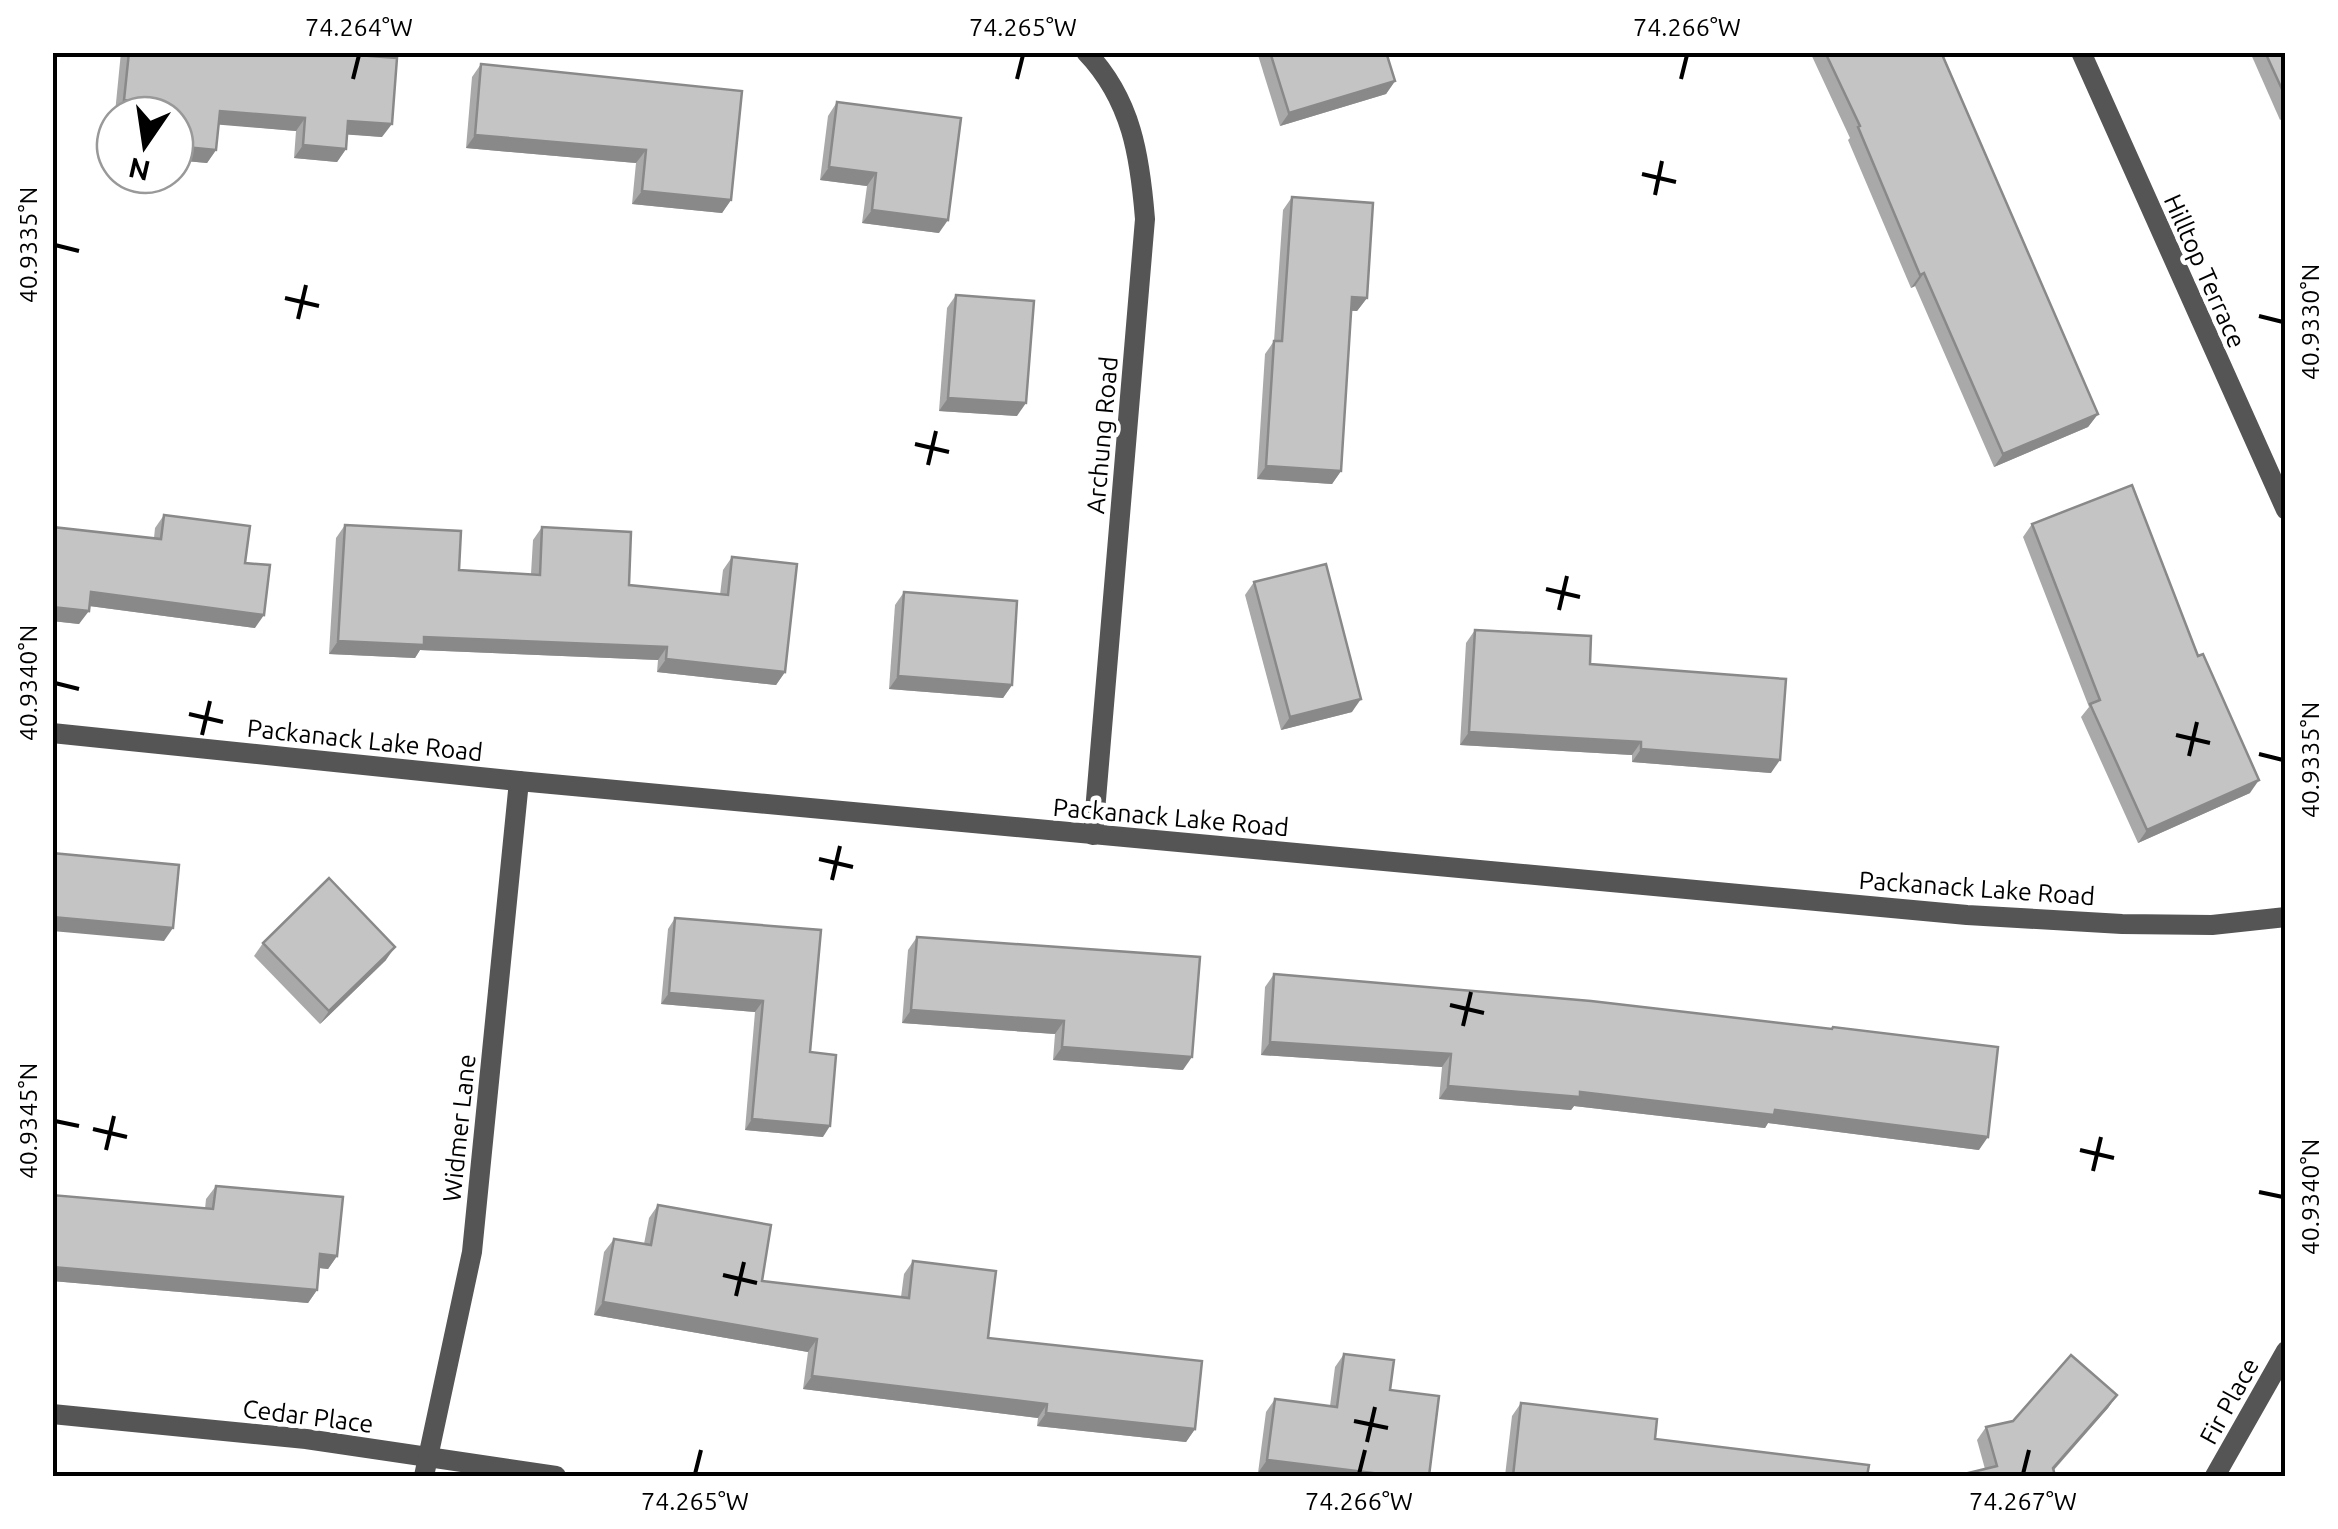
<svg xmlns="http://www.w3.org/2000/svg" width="2338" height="1529" viewBox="0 0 2338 1529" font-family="Ubuntu,sans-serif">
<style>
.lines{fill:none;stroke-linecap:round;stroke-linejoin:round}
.minor{stroke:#555;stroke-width:20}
.tertiary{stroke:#555;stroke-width:20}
.wall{fill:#a9a9a9}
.shaded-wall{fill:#898989}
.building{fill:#c4c4c4;stroke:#898989;stroke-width:2.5}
.ticks{fill:none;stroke:#000;stroke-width:4}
.labels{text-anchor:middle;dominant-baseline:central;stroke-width:9;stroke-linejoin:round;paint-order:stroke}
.street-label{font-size:25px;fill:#000;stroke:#fff}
.neatline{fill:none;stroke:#000;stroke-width:4}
.ticks-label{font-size:25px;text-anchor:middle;fill:#000}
</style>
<rect width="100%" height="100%" fill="#fff"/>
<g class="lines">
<!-- minor -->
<g class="minor">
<path d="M 1086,52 C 1132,100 1140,157 1145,219 L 1093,835"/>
<polyline points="2081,52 2286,510"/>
<polyline points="52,1414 306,1439 556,1476"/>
<polyline points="424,1476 472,1252 519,781"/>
<polyline points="2215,1476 2286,1351"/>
</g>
<!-- tertiary -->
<polyline class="tertiary" points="52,733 519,781 1967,915 2122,924 2212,925 2286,917"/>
</g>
<!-- wall -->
<g class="wall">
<polygon points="121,52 316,52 382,137 347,134 346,149 337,162 294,158 296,131 219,124 216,150 207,163 175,160 175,115 139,115 115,113"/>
<polygon points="1257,52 1386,52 1395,81 1386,94 1280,126"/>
<polygon points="1810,52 1941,52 2098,414 2088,427 1994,467 1915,286 1911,288 1848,140 1850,138"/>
<polygon points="2250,52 2286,52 2286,117 2280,120"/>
<polygon points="481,64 742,91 731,200 722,213 632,204 636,163 466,148 472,77"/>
<polygon points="837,102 939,233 862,223 867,186 820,180 828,116"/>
<polygon points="1292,197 1367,298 1357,311 1351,311 1341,471 1332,484 1257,479 1265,354 1274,341 1283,210"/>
<polygon points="956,295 1017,416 939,411 947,308"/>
<polygon points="164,515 245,563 255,628 89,606 79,624 52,621 52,527 154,538 155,528"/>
<polygon points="2032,524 2198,656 2250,793 2138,843 2081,717 2089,707 2023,537"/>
<polygon points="345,525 459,570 531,574 533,540 542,527 629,585 720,595 723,570 732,557 785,672 776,685 657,672 658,660 420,650 415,658 329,654 336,538"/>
<polygon points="1254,582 1352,712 1281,730 1245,595"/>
<polygon points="904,592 1012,685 1003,698 889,689 895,605"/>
<polygon points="1475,630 1590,664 1771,773 1632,762 1632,755 1460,745 1466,643"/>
<polygon points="675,918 821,930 810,1052 823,1137 745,1130 755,1012 661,1004 668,929"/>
<polygon points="917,937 1183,1070 1053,1060 1055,1034 902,1023 908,950"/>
<polygon points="263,943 386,960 320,1024 254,956"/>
<polygon points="1274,974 1831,1029 1833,1027 1979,1150 1768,1123 1765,1128 1574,1106 1571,1110 1439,1099 1442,1067 1261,1055 1265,987"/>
<polygon points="216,1186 337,1256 328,1269 319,1268 317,1290 308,1303 52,1281 52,1195 205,1209 206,1199"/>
<polygon points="658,1205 762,1281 901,1297 904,1274 913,1261 988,1338 1195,1429 1186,1442 1037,1426 1038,1418 803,1389 808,1352 594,1315 604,1252 614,1239 644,1244 649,1218"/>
<polygon points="1344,1354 1390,1390 1258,1473 1266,1412 1275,1399 1330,1406 1335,1367"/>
<polygon points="2117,1395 2108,1408 2054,1470 1985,1469 1977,1440 1986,1427"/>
<polygon points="1521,1403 1655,1439 1867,1476 1505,1476 1512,1416"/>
</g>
<!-- shaded-wall -->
<g class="shaded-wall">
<polygon points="1395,81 1386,94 1280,126 1289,113"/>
<polygon points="124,100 168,104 161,115 115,113"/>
<polygon points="220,111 305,118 296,131 211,124"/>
<polygon points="348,121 392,124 382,137 339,134"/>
<polygon points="475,135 646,150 636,163 466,148"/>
<polygon points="303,145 346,149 337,162 294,158"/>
<polygon points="175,146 216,150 207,163 175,160"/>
<polygon points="829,167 876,173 867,186 820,180"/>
<polygon points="642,191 731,200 722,213 632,204"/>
<polygon points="872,210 948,220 939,233 862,223"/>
<polygon points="1924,273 1915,286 1911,288 1920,275"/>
<polygon points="1352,297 1367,298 1357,311 1343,310"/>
<polygon points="948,398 1026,403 1017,416 939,411"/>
<polygon points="2098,414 2088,427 1994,467 2003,454"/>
<polygon points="1266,466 1341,471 1332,484 1257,479"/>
<polygon points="91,592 264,615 255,628 82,605"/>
<polygon points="52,607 89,611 79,624 52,621"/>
<polygon points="424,637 667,647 658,660 420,650 415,658 329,654 338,641"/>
<polygon points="666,659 785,672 776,685 657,672"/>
<polygon points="898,676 1012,685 1003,698 889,689"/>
<polygon points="1361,699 1352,712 1281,730 1290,717"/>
<polygon points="1469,732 1641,742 1632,755 1460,745"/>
<polygon points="1641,749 1780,760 1771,773 1632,762"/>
<polygon points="2259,780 2250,793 2138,843 2147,830"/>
<polygon points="52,917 173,928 164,941 52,931"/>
<polygon points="395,947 386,960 320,1024 329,1011"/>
<polygon points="669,993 763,1001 755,1012 661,1004"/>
<polygon points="911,1010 1064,1021 1055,1034 902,1023"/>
<polygon points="1270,1042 1451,1054 1442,1067 1261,1055"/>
<polygon points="1062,1047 1192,1057 1183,1070 1053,1060"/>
<polygon points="1448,1086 1580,1092 1775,1110 1988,1137 1979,1150 1768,1123 1765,1128 1574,1106 1571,1110 1439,1099"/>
<polygon points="752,1119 830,1126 823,1137 745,1130"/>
<polygon points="320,1254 337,1256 328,1269 311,1267"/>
<polygon points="52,1267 317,1290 308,1303 52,1281"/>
<polygon points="603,1302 817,1339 808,1352 594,1315"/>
<polygon points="812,1376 1047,1404 1038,1418 803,1389"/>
<polygon points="2117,1395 2108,1408 2048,1476 2053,1468"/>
<polygon points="1046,1413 1195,1429 1186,1442 1037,1426"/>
<polygon points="1267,1460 1397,1476 1286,1476 1258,1473"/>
</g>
<!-- building -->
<g class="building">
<polygon points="129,52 316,52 397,58 392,124 348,121 346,149 303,145 305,118 220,111 216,150 175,146 175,115 167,115 168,104 124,100"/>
<polygon points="1270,52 1386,52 1395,81 1289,113"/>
<polygon points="1825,52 1941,52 2098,414 2003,454 1924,273 1920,275 1858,127 1860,126"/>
<polygon points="2265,52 2286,52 2286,98"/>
<polygon points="481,64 742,91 731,200 642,191 646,150 475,135"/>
<polygon points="837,102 961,118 948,220 872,210 876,173 829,167"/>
<polygon points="1292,197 1373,203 1367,298 1352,297 1341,471 1266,466 1274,341 1282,341"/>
<polygon points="956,295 1034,301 1026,403 948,398"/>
<polygon points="2132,485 2198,656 2203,654 2259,780 2147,830 2090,704 2100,700 2032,524"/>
<polygon points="164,515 250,526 245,563 270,565 264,615 91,592 89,611 52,607 52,527 161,539"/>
<polygon points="345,525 461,531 459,570 540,575 542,527 631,532 629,585 728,595 732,557 797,564 785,672 666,659 667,647 424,637 424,645 338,641"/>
<polygon points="1326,564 1361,699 1290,717 1254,582"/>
<polygon points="904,592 1017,601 1012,685 898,676"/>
<polygon points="1475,630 1591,636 1590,664 1786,679 1780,760 1641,749 1641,742 1469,732"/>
<polygon points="52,853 179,865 173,928 52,917"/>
<polygon points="329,878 395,947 329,1011 263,943"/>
<polygon points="675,918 821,930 810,1052 836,1055 830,1126 752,1119 763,1001 669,993"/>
<polygon points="917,937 1200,957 1192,1057 1062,1047 1064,1021 911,1010"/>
<polygon points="1274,974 1591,1001 1832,1029 1833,1027 1998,1047 1988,1137 1775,1110 1774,1115 1580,1092 1580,1097 1448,1086 1451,1054 1270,1042"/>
<polygon points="216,1186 343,1197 337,1256 320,1254 317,1290 52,1267 52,1195 213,1209"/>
<polygon points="658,1205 771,1225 762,1281 909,1298 913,1261 996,1271 988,1338 1202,1361 1195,1429 1046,1413 1047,1404 812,1376 817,1339 603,1302 614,1239 651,1245"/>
<polygon points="1344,1354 1394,1360 1390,1390 1439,1396 1429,1476 1397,1476 1267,1460 1275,1399 1337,1407"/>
<polygon points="2071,1355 2117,1395 2053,1468 2055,1476 1956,1476 1997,1466 1986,1427 2013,1421"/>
<polygon points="1521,1403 1657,1419 1655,1439 1869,1465 1867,1476 1513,1476"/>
</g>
<!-- ticks -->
<path class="ticks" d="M 353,79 L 359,55M 1017,79 L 1023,55M 1681,79 L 1687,55M 1642,174 L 1676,182M 1655,195 L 1662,161M 55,245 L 79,251M 285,298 L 319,306M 2259,316 L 2283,322M 298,319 L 306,285M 915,444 L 949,452M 928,465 L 936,431M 1546,589 L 1580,597M 1559,610 L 1567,576M 55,683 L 79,689M 189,714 L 223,722M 202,735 L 210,701M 2176,735 L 2210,743M 2259,754 L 2283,760M 2189,756 L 2197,722M 819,859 L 853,867M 832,880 L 840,846M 1450,1005 L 1484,1013M 1463,1026 L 1471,992M 55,1121 L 79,1126M 93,1129 L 127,1137M 106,1150 L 114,1116M 2080,1150 L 2114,1158M 2093,1171 L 2101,1137M 2259,1192 L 2283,1197M 723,1275 L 757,1283M 736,1296 L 744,1262M 1354,1421 L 1388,1428M 1367,1442 L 1375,1407M 695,1474 L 701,1450M 1359,1474 L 1365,1450M 2023,1474 L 2029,1450"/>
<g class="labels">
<!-- street labels -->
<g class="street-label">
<text transform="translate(2205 271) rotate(66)">Hilltop Terrace</text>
<text transform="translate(1102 435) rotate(-85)">Archung Road</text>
<text transform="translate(365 740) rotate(6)">Packanack Lake Road</text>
<text transform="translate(1171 817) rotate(5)">Packanack Lake Road</text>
<text transform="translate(1977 888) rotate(4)">Packanack Lake Road</text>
<text transform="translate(459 1128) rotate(-84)">Widmer Lane</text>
<text transform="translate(2229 1401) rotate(-61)">Fir Place</text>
<text transform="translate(308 1416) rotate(7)">Cedar Place</text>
</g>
</g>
<!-- border -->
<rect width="2338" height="1529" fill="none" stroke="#ffffff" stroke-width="110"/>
<!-- north arrow -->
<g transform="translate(145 145) rotate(193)"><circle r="48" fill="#ffffff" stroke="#999999" stroke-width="2.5"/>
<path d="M0-8L18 38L0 25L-18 38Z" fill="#000000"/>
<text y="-15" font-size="28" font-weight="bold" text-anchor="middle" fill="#000000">N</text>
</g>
<rect x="55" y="55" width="2228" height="1419" class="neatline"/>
<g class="ticks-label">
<text x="359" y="36">74.264°W</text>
<text x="1023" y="36">74.265°W</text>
<text x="1687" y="36">74.266°W</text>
<text transform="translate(28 245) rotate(-90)" y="9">40.9335°N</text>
<text transform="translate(2310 322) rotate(-90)" y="9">40.9330°N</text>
<text transform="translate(28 683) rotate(-90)" y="9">40.9340°N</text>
<text transform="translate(2310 760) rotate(-90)" y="9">40.9335°N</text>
<text transform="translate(28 1121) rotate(-90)" y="9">40.9345°N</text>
<text transform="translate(2310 1197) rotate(-90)" y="9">40.9340°N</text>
<text x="695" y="1510">74.265°W</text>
<text x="1359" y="1510">74.266°W</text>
<text x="2023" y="1510">74.267°W</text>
</g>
</svg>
